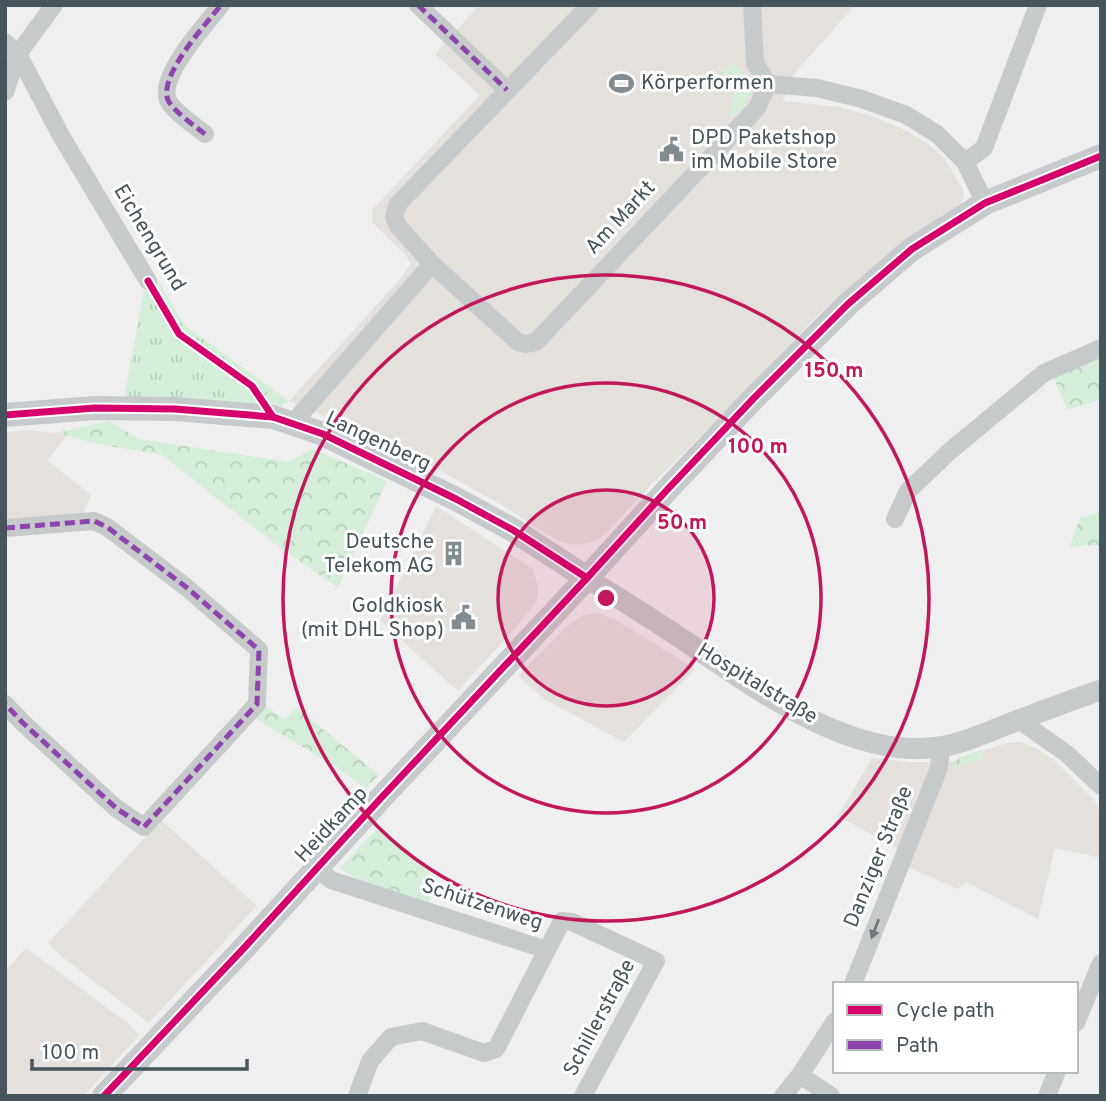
<svg xmlns="http://www.w3.org/2000/svg" width="1106" height="1101" viewBox="0 0 1106 1101" font-family="Overpass,sans-serif">
<style>
.commercial{fill:#e4e1dd}
.grass{fill:url(#grass-tufts)}
.forest{fill:url(#forest-crowns)}
.garden{fill:#d4eed9}
.lines{fill:none;stroke-linecap:round;stroke-linejoin:round}
.minor{stroke:#c7cacb;stroke-width:18}
.tertiary{stroke:#c7cacb;stroke-width:21}
.secondary{stroke:#c7cacd;stroke-width:24}
.quiet{stroke:#8e44ad;stroke-width:5;stroke-dasharray:10 5;stroke-linecap:butt}
.cycleway-casing{stroke:#fff;stroke-width:11}
.cycleway{stroke:#d6006c;stroke-width:7}
.oneway{fill:#6d787d}
.ring{fill:none;stroke:#c2185b;stroke-width:3.5}
.labels{text-anchor:middle;dominant-baseline:central;stroke-width:6;stroke-linejoin:round;paint-order:stroke}
.poi-label{font-size:21px;fill:#46555b;stroke:#fff;text-anchor:start}
.street-label{font-size:21px;fill:#46555b;stroke:#fff}
.centre{fill:#c2185b;stroke:#fff;stroke-width:3.5}
.ring-label{font-size:21px;text-anchor:middle;font-weight:bold;fill:#c2185b;stroke:#fff;stroke-width:6;stroke-linejoin:round;paint-order:stroke}
</style>
<defs>
<pattern id="grass-tufts" width="24" height="20" patternUnits="userSpaceOnUse" patternTransform="scale(1.75)"><rect width="24" height="20" fill="#d4eed9"/><path d="M3 7l-1-3M5 7V3M7 7l1-3M15 17l-1-3M17 17v-4M19 17l1-3" fill="none" stroke="#b7cebc"/></pattern>
<pattern id="forest-crowns" width="20" height="18" patternUnits="userSpaceOnUse" patternTransform="scale(1.75)"><rect width="20" height="18" fill="#d4eed9"/><path d="M2 6a3 3 0 1 1 6 0M12 15a3 3 0 1 1 6 0" fill="none" stroke="#b7cebc"/></pattern>
</defs>
<rect width="100%" height="100%" fill="#f0efef"/>
<!-- commercial -->
<g class="commercial">
<polygon points="479,5 855,5 794,74 783,101 840,107 874,117 907,131 929,145 945,159 963,190 964,196 961,203 885,256 819,314 731,406 652,484 601,538 589,543 576,545 564,543 553,538 505,507 436,468 388,444 289,401 395,285 411,264 406,256 372,222 372,210 480,95 435,54"/>
<polygon points="25,430 57,433 67,435 47,460 91,495 82,516 5,521 5,432"/>
<polygon points="436,506 530,567 533,570 538,586 538,595 536,602 517,626 458,691 380,621"/>
<polygon points="599,613 618,621 695,669 624,742 544,699 518,676 567,626 583,615"/>
<polygon points="1020,742 1036,748 1053,759 1094,800 1101,813 1101,858 1055,848 1038,919 966,882 958,889 905,866 909,855 838,816 872,758 912,762 950,762 1006,743"/>
<polygon points="161,820 257,906 149,1023 62,957 48,943"/>
<polygon points="26,948 129,1024 139,1035 84,1096 5,1096 5,971"/>
</g>
<!-- grass -->
<g class="grass">
<polygon points="155,275 183,324 289,401 272,412 124,397 144,291"/>
<polygon points="981,750 983,759 951,768 958,758"/>
</g>
<!-- forest -->
<g class="forest">
<polygon points="1101,355 1101,403 1098,400 1067,410 1053,376"/>
<polygon points="109,421 139,439 288,462 312,449 387,481 338,588 275,544 162,455 98,444 57,433"/>
<polygon points="1098,513 1101,515 1101,546 1086,545 1069,548 1080,518"/>
<polygon points="265,706 285,719 297,708 379,775 366,789 338,768 256,719"/>
<polygon points="379,827 437,880 428,904 357,880 340,868"/>
</g>
<!-- garden -->
<path class="garden" d="M 732,65 C 739,67 741,70 745,77 C 756,96 745,104 732,117 L 730,114 L 732,102 L 734,102 L 733,91 L 736,88 L 736,86 L 731,83 L 728,77 L 726,78 L 724,75 L 727,67 Z"/>
<g class="lines">
<!-- minor -->
<g class="minor">
<polyline points="418,5 507,90"/>
<polyline points="5,42 18,54 60,134 148,281"/>
<polyline points="768,84 817,88 862,99 906,115 937,134 965,162"/>
<polyline points="5,92 18,54 54,5"/>
<path d="M 205,134 C 195,126 173,111 168,100 C 158,76 206,24 221,5"/>
<polyline points="985,203 965,162 984,148 1038,5"/>
<polyline points="432,264 398,226 394,217 398,204 590,5"/>
<polyline points="292,424 432,264 518,342 526,344 536,342 757,108 768,84 755,63 752,5"/>
<polyline points="895,519 908,491 950,451 1044,373 1101,348"/>
<polyline points="5,528 94,521 107,527 186,587 259,650 257,704 144,827 116,808 23,723 5,704"/>
<polyline points="1019,720 1067,754 1101,786"/>
<polyline points="317,868 331,880 337,882 547,950 562,921 572,922 656,961 583,1096"/>
<polyline points="853,984 939,768 941,747"/>
<polyline points="1076,1023 1101,963"/>
<polyline points="800,1075 831,1096"/>
<polyline points="357,1096 370,1061 391,1037 422,1031 484,1053 496,1049 547,950"/>
<polyline points="783,1096 800,1075 835,1021"/>
<polyline points="1047,1096 1057,1071"/>
</g>
<!-- tertiary -->
<path class="tertiary" d="M 587,578 C 623,601 659,623 694,647 C 762,693 854,760 940,747 C 964,743 988,732 1011,723 C 1040,712 1071,700 1101,690"/>
<!-- secondary -->
<g class="secondary">
<polyline points="5,415 95,408 175,409 273,417 323,434 456,499 513,530 587,578"/>
<polyline points="104,1096 244,948 381,798 587,578 666,491 754,398 848,304 912,249 985,203 1101,156"/>
</g>
<!-- quiet -->
<g class="quiet">
<polyline points="418,5 507,90"/>
<path d="M 205,134 C 195,126 173,111 168,100 C 158,76 206,24 221,5"/>
<polyline points="5,528 94,521 107,527 186,587 259,650 257,704 144,827 116,808 23,723 5,704"/>
</g>
<defs>
<g id="cycleway">
<polyline points="148,281 179,334 252,386 273,417"/>
<polyline points="5,415 95,408 175,409 273,417 323,434 456,499 513,530 587,578"/>
<polyline points="104,1096 244,948 381,798 587,578 666,491 754,398 848,304 912,249 985,203 1101,156"/>
</g>
</defs>
<!-- cycleway casing -->
<use href="#cycleway" class="cycleway-casing"/>
<!-- cycleway -->
<use href="#cycleway" class="cycleway"/>
</g>
<!-- one-way arrows -->
<defs><path id="oneway-solid" d="M-6-.8H1V-3.2L6.5 0L1 3.2V.8H-6Z" transform="scale(1.75)"/></defs>
<use class="oneway" href="#oneway-solid" transform="translate(875 929) rotate(111)"/>
<!-- distance rings -->
<circle cx="606" cy="598" r="108" fill="#c2185b" fill-opacity=".12"/>
<g class="ring">
<circle cx="606" cy="598" r="108"/>
<circle cx="606" cy="598" r="215"/>
<circle cx="606" cy="598" r="323"/>
</g>
<!-- icons -->
<defs>
<symbol id="stadium-bare" viewBox="-9 -9 18 18"><path d="M0-5a6.5 5 0 1 0 0 10a6.5 5 0 1 0 0-10ZM-3.5-1.8h7v3.6h-7Z" fill="#828b8f" stroke="#fff" stroke-width="2.5" paint-order="stroke"/></symbol>
<symbol id="civic-bare" viewBox="-9 -9 18 18"><path d="M-.6-6.5H3V-4.5H.6V-3L4-1V1h2V6H-6V1h2V-1L-.6-3ZM-1.2 2.5V6h2.4V2.5Z" fill="#828b8f" stroke="#fff" stroke-width="2.5" paint-order="stroke"/></symbol>
<symbol id="building-bare" viewBox="-9 -9 18 18"><path d="M-4-6H4V6H1V3H-1V6H-4ZM-2.5-4.3h1.7v1.8h-1.7ZM.8-4.3h1.7v1.8H.8ZM-2.5-1h1.7V.8h-1.7ZM.8-1h1.7V.8H.8Z" fill="#828b8f" stroke="#fff" stroke-width="2.5" paint-order="stroke"/></symbol>
</defs>
<g fill-rule="evenodd">
<use href="#stadium-bare" x="604" y="66" width="35" height="35"/>
<use href="#civic-bare" x="654" y="132" width="35" height="35"/>
<use href="#building-bare" x="436" y="536" width="35" height="35"/>
<use href="#civic-bare" x="446" y="600" width="35" height="35"/>
</g>
<g class="labels">
<!-- poi labels -->
<g class="poi-label">
<text x="641" y="83">Körperformen</text>
<text x="691" y="138">DPD Paketshop<tspan x="691" dy="24">im Mobile Store</tspan></text>
<text x="434" y="542" text-anchor="end">Deutsche<tspan x="434" dy="24">Telekom AG</tspan></text>
<text x="444" y="606" text-anchor="end">Goldkiosk<tspan x="444" dy="24">(mit DHL Shop)</tspan></text>
</g>
<!-- street labels -->
<g class="street-label">
<text transform="translate(621 218) rotate(-47)">Am Markt</text>
<text transform="translate(149 238) rotate(59)">Eichengrund</text>
<text transform="translate(378 442) rotate(25)">Langenberg</text>
<text transform="translate(757 684) rotate(31)">Hospitalstraße</text>
<text transform="translate(332 825) rotate(-47)">Heidkamp</text>
<text transform="translate(879 857) rotate(-68)">Danziger Straße</text>
<text transform="translate(482 905) rotate(18)">Schützenweg</text>
<text transform="translate(600 1018) rotate(-62)">Schillerstraße</text>
</g>
</g>
<circle cx="606" cy="598" r="10" class="centre"/>
<g class="ring-label">
<text x="834" y="377">150 m</text>
<text x="758" y="453">100 m</text>
<text x="682" y="529">50 m</text>
</g>
<!-- border -->
<rect width="1106" height="1101" fill="none" stroke="#46555b" stroke-width="14"/>
<!-- legend -->
<rect x="833" y="982" width="245" height="91" fill="#ffffff" stroke="#b5bbbd" stroke-width="2"/>
<rect x="847" y="1005" width="35" height="10" fill="#d6006c" stroke="#b5bbbd" stroke-width="2"/>
<text x="896" y="1017" font-size="21" fill="#46555b">Cycle path</text>
<rect x="847" y="1040" width="35" height="10" fill="#8e44ad" stroke="#b5bbbd" stroke-width="2"/>
<text x="896" y="1052" font-size="21" fill="#46555b">Path</text>
<!-- scale -->
<path d="M32 1059v10h215v-10" fill="none" stroke="#46555b" stroke-width="3.5"/>
<text x="42" y="1059" font-size="21" fill="#46555b" stroke="#ffffff" stroke-width="5" paint-order="stroke">100 m</text>
</svg>
